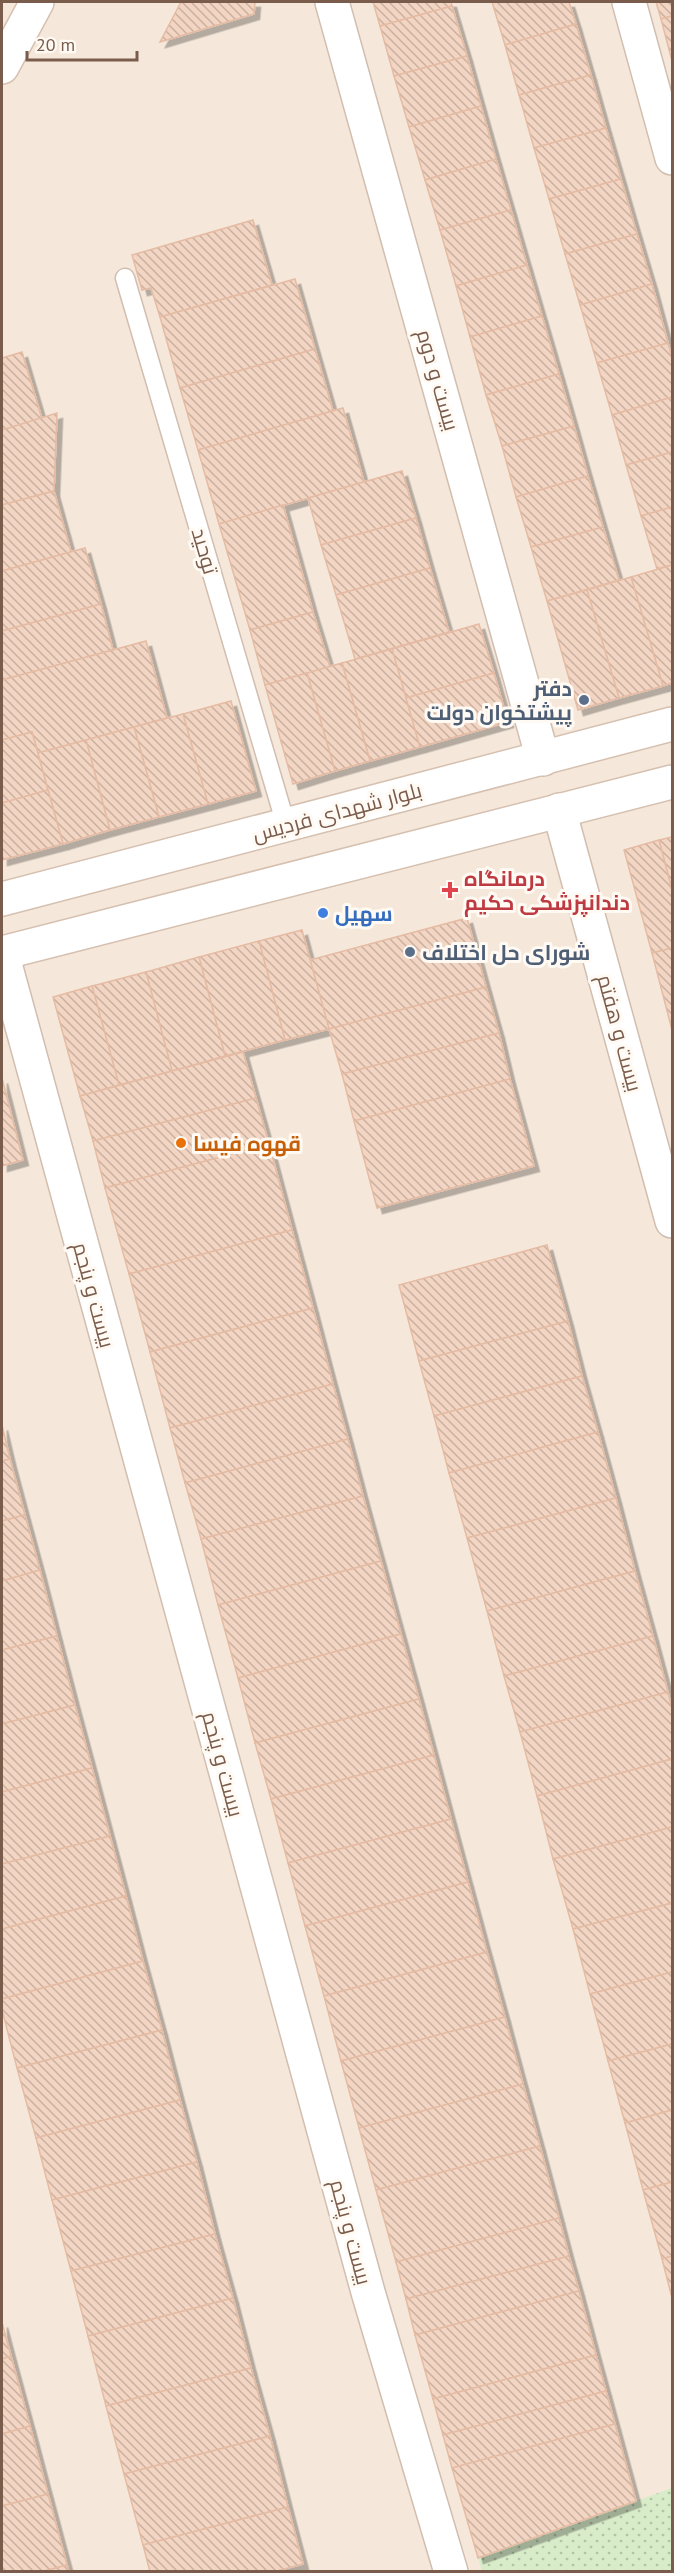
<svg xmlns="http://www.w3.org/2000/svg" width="674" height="2573" viewBox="0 0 674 2573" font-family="'PT Sans',Cairo,sans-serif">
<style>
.residential{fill:#f5e8da}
.park{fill:url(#park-dots)}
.building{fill:url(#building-back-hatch);stroke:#e6bba3;stroke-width:1.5;filter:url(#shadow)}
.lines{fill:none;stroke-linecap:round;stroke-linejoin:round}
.lane-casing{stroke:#d1beb0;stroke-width:21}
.street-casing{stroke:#d1beb0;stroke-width:36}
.secondary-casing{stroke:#d6c0b0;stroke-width:36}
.lane{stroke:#fff;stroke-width:18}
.street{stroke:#fff;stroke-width:33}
.secondary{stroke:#fff;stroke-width:33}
.service-dot{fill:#5c6f8a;stroke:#fffaf3;stroke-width:2}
.health-dot{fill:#e0444e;stroke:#fffaf3;stroke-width:2}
.shop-dot{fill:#3f7fe0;stroke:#fffaf3;stroke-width:2}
.food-dot{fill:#e8710a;stroke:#fffaf3;stroke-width:2}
.labels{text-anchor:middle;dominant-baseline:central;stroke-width:6;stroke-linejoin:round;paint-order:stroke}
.street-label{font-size:21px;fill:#7a5c4d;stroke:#fffaf3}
.service-label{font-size:21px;font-weight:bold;fill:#4e5e75;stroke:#fffaf3;text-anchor:end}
.health-label{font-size:21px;font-weight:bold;fill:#be3a42;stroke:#fffaf3;text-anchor:start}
.shop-label{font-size:21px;font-weight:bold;fill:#366cbe;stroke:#fffaf3;text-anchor:start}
.food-label{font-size:21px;font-weight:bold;fill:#c56008;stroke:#fffaf3;text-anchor:start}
</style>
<defs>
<pattern id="park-dots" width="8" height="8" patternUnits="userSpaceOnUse" patternTransform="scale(1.5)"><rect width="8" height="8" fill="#d8ecc9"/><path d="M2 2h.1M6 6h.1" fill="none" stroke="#b4c2a5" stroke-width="1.8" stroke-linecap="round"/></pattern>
<pattern id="building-back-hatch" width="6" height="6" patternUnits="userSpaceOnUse" patternTransform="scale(1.5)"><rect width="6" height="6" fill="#f3d5c3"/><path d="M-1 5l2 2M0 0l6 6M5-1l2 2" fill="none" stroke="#cab0a1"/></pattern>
<filter id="shadow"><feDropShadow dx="5.5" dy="5.5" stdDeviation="0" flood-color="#0004"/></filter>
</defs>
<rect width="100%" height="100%" fill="#fdf6ec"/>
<!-- residential -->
<rect class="residential" x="2" y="2" width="670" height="2569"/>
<!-- park -->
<polygon class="park" points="672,2488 672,2571 482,2571 478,2558"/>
<!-- building -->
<g class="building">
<polygon points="181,2 255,2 254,14 160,42"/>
<polygon points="373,2 451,2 452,6 380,26"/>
<polygon points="492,2 569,2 576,24 505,45"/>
<polygon points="656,2 672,2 672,16 661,19"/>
<polygon points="452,6 467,56 394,76 380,26"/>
<polygon points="672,16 672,61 661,19"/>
<polygon points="576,24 591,75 519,95 505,45"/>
<polygon points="467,56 481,106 409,127 394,76"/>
<polygon points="591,75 606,128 534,148 519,95"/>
<polygon points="481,106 496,159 425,180 409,127"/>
<polygon points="606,128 621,179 549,199 534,148"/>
<polygon points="496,159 511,210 440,230 425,180"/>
<polygon points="621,179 637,234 565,254 549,199"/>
<polygon points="511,210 527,265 456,286 440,230"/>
<polygon points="253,220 272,285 160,317 151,288 142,290 132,255"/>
<polygon points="637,234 652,284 580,305 565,254"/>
<polygon points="527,265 542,316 470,337 456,286"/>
<polygon points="295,279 315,349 180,388 160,317"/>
<polygon points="652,284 668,343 597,363 580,305"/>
<polygon points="542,316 559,374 486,395 470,337"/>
<polygon points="668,343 672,357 672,397 612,415 597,363"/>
<polygon points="315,349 333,411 198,450 180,388"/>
<polygon points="22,352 42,419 2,430 2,358"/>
<polygon points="559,374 574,426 502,446 486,395"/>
<polygon points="672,397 672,452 626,465 612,415"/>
<polygon points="343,408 364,482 219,524 198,450"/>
<polygon points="57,413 54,491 2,505 2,430"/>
<polygon points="574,426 588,476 516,497 502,446"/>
<polygon points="672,452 672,507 641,516 626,465"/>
<polygon points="402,471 416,518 321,545 308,498"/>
<polygon points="588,476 603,527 531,547 516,497"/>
<polygon points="54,491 71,552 2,571 2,505"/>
<polygon points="283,505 313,612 250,630 219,524"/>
<polygon points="672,507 672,565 657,569 641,516"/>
<polygon points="416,518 430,568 336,595 321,545"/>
<polygon points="603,527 619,580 547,601 531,547"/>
<polygon points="85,548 101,604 2,631 2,571"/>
<polygon points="672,565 672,683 663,686 631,577"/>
<polygon points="430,568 449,632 355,659 336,595"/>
<polygon points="631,577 663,686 619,698 587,590"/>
<polygon points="587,590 619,698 578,710 547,601"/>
<polygon points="101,604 113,650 2,680 2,631"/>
<polygon points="313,612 330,667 265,685 250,630"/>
<polygon points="479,624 494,673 406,698 392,649"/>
<polygon points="146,641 167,718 38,753 32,732 2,740 2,680"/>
<polygon points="392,649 420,747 370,761 342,663"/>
<polygon points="342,663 370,761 335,771 307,673"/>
<polygon points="307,673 335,771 293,784 265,685"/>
<polygon points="494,673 508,722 420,747 406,698"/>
<polygon points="231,701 256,791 208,804 183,714"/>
<polygon points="183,714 208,804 159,817 134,727"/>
<polygon points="134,727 159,817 110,830 86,740"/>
<polygon points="32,732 48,790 2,803 2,740"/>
<polygon points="86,740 110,830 63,844 38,753"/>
<polygon points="48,790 63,844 2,860 2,803"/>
<polygon points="672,837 672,890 659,840"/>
<polygon points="659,840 672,890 672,948 652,953 624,850"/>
<polygon points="467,918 486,987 329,1029 310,960"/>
<polygon points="302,930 329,1029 285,1040 259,941"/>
<polygon points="259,941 285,1040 225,1056 199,957"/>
<polygon points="672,948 672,1030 652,953"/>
<polygon points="199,957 225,1056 172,1071 146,972"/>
<polygon points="146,972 172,1071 119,1085 92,986"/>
<polygon points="92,986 119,1085 80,1096 53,997"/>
<polygon points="486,987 499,1033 342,1074 329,1029"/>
<polygon points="499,1033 510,1079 354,1121 342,1074"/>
<polygon points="243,1052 256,1098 93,1141 80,1096"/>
<polygon points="2,1078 23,1160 2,1166"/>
<polygon points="510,1079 534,1166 377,1208 354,1121"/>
<polygon points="256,1098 269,1144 105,1188 93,1141"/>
<polygon points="269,1144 292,1230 129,1274 105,1188"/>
<polygon points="292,1230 313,1308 150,1352 129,1274"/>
<polygon points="547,1245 568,1321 419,1361 399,1285"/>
<polygon points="313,1308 333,1384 170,1428 150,1352"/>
<polygon points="568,1321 582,1376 434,1416 419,1361"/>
<polygon points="582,1376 598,1432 449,1473 434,1416"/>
<polygon points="333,1384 348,1439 185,1483 170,1428"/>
<polygon points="2,1425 10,1459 2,1461"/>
<polygon points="598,1432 616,1498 467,1538 449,1473"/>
<polygon points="348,1439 363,1496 201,1539 185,1483"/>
<polygon points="10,1459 25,1515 2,1521 2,1461"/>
<polygon points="363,1496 381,1561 218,1605 201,1539"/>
<polygon points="616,1498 635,1571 487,1611 467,1538"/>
<polygon points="25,1515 40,1570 2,1581 2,1521"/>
<polygon points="381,1561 401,1634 238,1678 218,1605"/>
<polygon points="40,1570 57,1636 2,1650 2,1581"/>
<polygon points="635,1571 653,1636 504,1676 487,1611"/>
<polygon points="401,1634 419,1699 255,1743 238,1678"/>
<polygon points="57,1636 75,1705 2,1724 2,1650"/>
<polygon points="653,1636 668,1692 520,1732 504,1676"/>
<polygon points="668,1692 672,1709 672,1759 537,1796 520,1732"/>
<polygon points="419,1699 434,1755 271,1799 255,1743"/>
<polygon points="75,1705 92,1768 2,1792 2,1724"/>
<polygon points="434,1755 451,1819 288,1863 271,1799"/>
<polygon points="672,1759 672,1827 553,1859 537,1796"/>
<polygon points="92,1768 110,1836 2,1864 2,1792"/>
<polygon points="451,1819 468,1882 305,1926 288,1863"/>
<polygon points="672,1827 672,1903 573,1929 553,1859"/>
<polygon points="110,1836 126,1896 2,1929 2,1864"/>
<polygon points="468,1882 487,1952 324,1996 305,1926"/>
<polygon points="126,1896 143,1961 2,1999 2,1929"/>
<polygon points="672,1903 672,1972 590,1994 573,1929"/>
<polygon points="487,1952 505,2017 341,2061 324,1996"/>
<polygon points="143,1961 162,2030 17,2068 2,2010 2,1999"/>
<polygon points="672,1972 672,2044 608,2061 590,1994"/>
<polygon points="505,2017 523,2084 359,2128 341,2061"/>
<polygon points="162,2030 180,2100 36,2138 17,2068"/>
<polygon points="672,2044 672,2110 625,2123 608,2061"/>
<polygon points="523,2084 540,2146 376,2190 359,2128"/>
<polygon points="180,2100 197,2162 52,2200 36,2138"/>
<polygon points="672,2110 672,2182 643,2190 625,2123"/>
<polygon points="540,2146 559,2218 396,2262 376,2190"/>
<polygon points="197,2162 215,2234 71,2271 52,2200"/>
<polygon points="672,2182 672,2256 662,2259 643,2190"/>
<polygon points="559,2218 569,2256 406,2299 396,2262"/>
<polygon points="215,2234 233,2298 88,2336 71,2271"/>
<polygon points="569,2256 579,2291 415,2335 406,2299"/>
<polygon points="672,2256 672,2298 662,2259"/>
<polygon points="579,2291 596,2355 433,2399 415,2335"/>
<polygon points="233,2298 251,2368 106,2406 88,2336"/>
<polygon points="2,2322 11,2356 2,2359"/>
<polygon points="596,2355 606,2391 443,2435 433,2399"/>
<polygon points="11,2356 30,2426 2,2434 2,2359"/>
<polygon points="251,2368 270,2436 124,2474 106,2406"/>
<polygon points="606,2391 615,2424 452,2468 443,2435"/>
<polygon points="615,2424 636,2501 478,2558 452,2468"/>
<polygon points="30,2426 48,2494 2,2506 2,2434"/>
<polygon points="270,2436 288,2507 143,2545 124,2474"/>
<polygon points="48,2494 67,2565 41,2572 2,2572 2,2506"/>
<polygon points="288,2507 303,2564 273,2572 150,2572 143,2545"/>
<polygon points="67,2565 69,2572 41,2572"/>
</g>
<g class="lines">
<defs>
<polyline id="lane" points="125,278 286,825"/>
<g id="street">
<polyline points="332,2 543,759"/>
<polyline points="629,2 672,158"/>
<polyline points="559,810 672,1221"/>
<polyline points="2,953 368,2292 451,2572"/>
</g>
<g id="secondary">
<polyline points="2,67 37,2"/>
<polyline points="2,899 672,724"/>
<polyline points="2,953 672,782"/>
</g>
</defs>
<!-- lane casing -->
<use href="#lane" class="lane-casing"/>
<!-- street casing -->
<use href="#street" class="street-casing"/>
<!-- secondary casing -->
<use href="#secondary" class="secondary-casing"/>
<!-- lane -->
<use href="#lane" class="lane"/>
<!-- street -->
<use href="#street" class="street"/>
<!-- secondary -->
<use href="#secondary" class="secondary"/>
</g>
<!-- markers -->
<g class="service-dot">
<circle cx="584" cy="700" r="6"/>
<circle cx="410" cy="952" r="6"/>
</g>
<path class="health-dot" d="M447 881h6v6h6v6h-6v6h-6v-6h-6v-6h6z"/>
<circle class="shop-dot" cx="323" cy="913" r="6"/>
<circle class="food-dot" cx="181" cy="1143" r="6"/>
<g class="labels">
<!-- street labels -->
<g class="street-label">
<text transform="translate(438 380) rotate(74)">بیست و دوم</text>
<text transform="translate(205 551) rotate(74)">توحید</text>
<text transform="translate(337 812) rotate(-15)">بلوار شهدای فردیس</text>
<text transform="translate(620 1033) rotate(75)">بیست و هفتم</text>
<text transform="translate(94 1295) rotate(75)">بیست و پنجم</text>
<text transform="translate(223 1764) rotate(75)">بیست و پنجم</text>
<text transform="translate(351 2232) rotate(75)">بیست و پنجم</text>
</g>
<!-- service labels -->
<g class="service-label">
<text x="572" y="688">دفتر<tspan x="572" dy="24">پیشتخوان دولت</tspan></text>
<text x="422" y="952" text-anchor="start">شورای حل اختلاف</text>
</g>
<!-- health labels -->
<g class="health-label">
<text x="464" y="878">درمانگاه<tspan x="464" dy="24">دندانپزشکی حکیم</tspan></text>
</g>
<!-- shop labels -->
<g class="shop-label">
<text x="335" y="913">سهیل</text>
</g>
<!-- food labels -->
<g class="food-label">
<text x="193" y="1143">قهوه فیسا</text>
</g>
</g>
<!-- border -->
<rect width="674" height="2573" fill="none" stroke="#7a5c4d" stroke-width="6"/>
<!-- scale -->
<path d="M27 51v9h110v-9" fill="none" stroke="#7a5c4d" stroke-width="3"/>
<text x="36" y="51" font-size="18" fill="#7a5c4d" stroke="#fffaf3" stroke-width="4.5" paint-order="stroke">20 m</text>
</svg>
